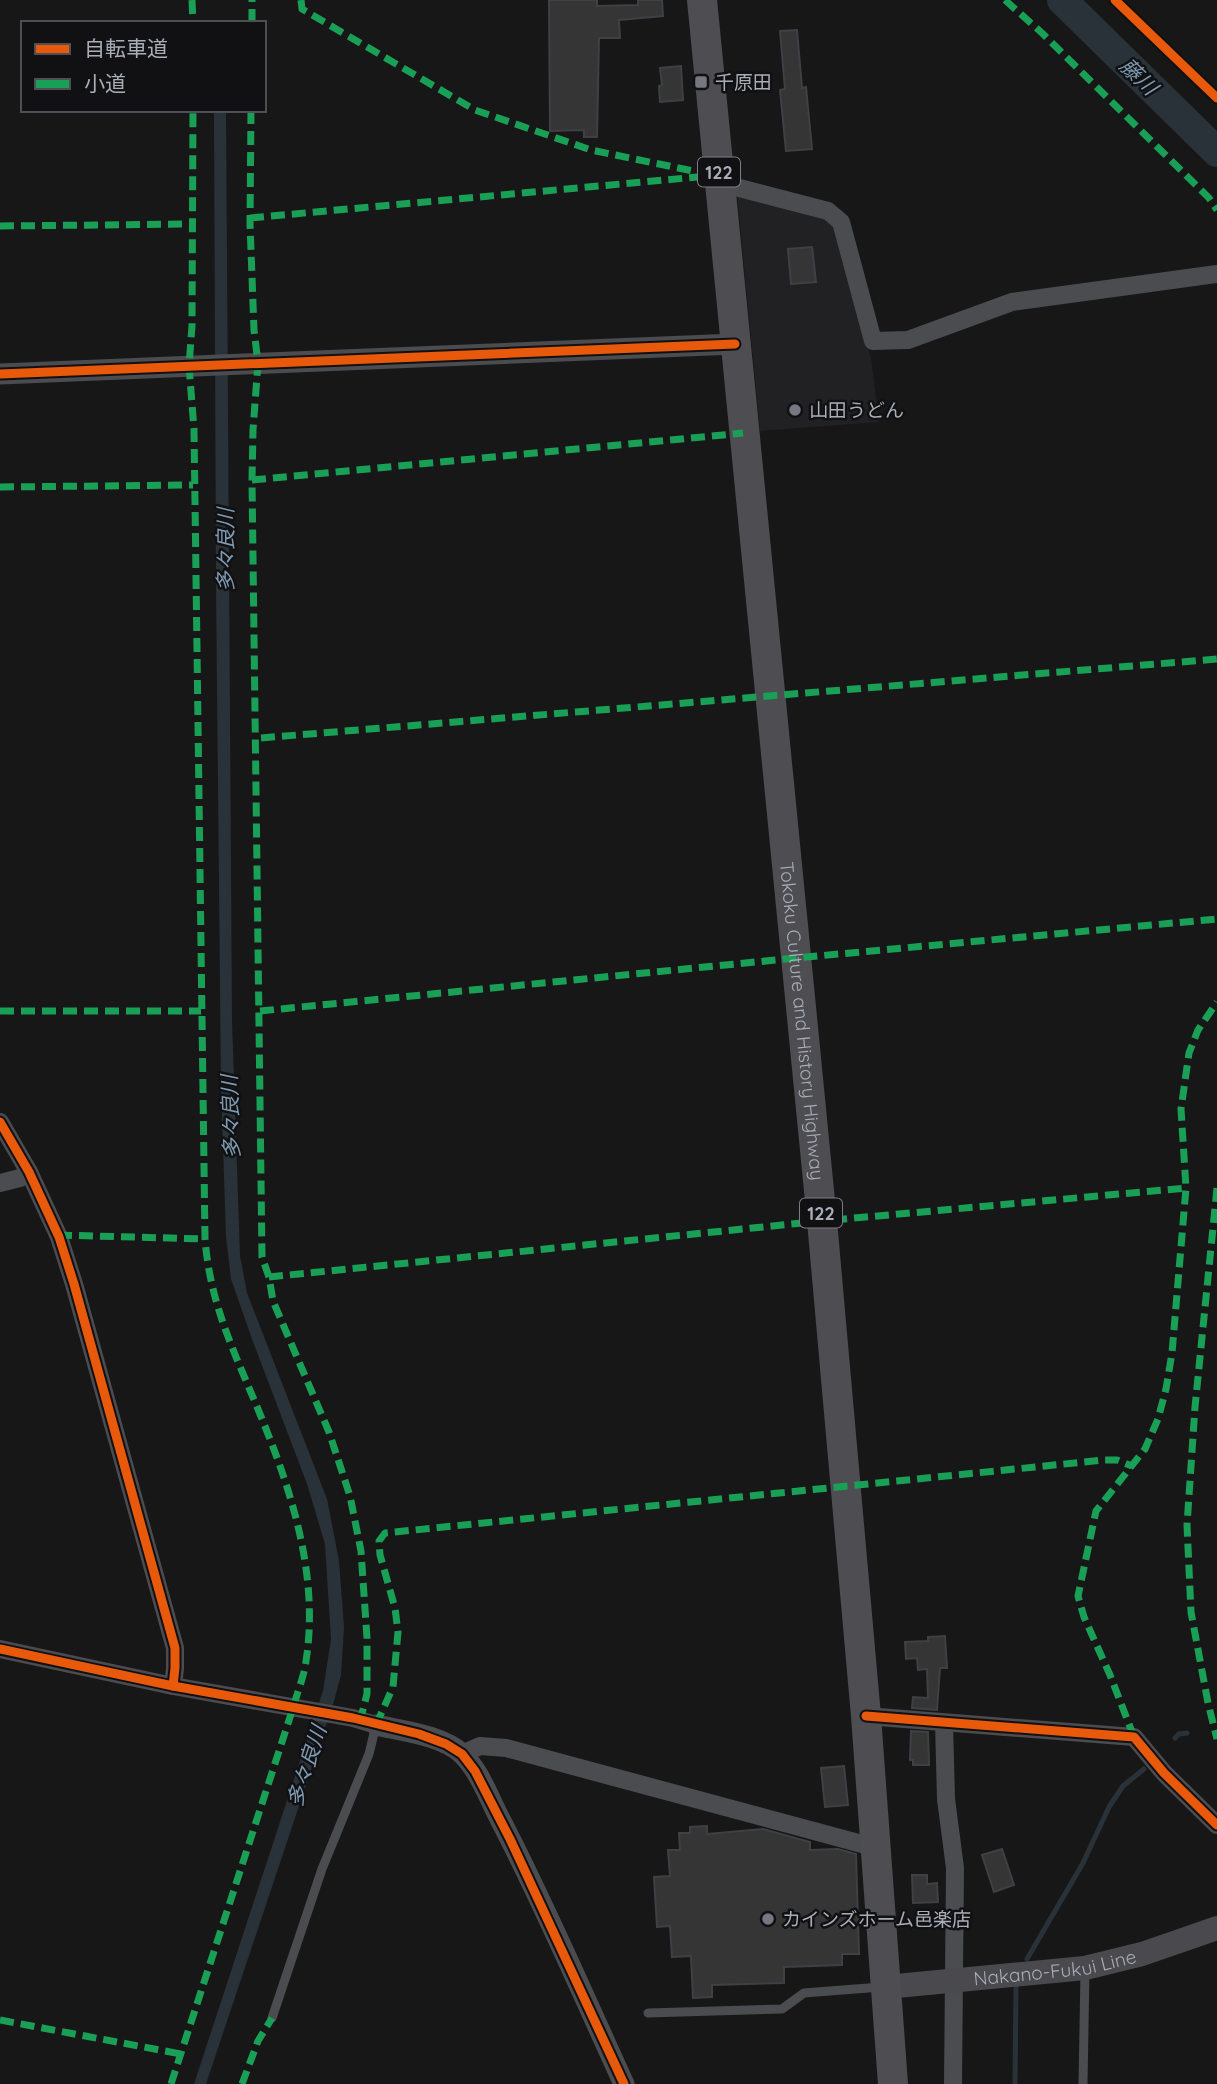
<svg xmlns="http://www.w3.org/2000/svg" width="1217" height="2084" viewBox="0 0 1217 2084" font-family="Quicksand,'Noto Sans JP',sans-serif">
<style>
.built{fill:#212123}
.water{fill:#2a3239}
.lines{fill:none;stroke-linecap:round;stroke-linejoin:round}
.stream{stroke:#2a3239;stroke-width:5}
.river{stroke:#2a3239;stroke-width:30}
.building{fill:#353536;stroke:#3f4043;stroke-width:2}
.service{stroke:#4b4c50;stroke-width:9}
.minor{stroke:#4b4c50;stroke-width:18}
.tertiary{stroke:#4b4c50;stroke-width:21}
.secondary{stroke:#4a4a4e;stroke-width:24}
.trunk{stroke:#4e4e52;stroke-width:30}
.quiet{stroke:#1a9f57;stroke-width:7;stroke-dasharray:14 7;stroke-linecap:butt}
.cycleway-casing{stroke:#111113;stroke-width:13}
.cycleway{stroke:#e8590c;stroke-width:9}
.poi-dot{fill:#757880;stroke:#111113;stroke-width:2.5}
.labels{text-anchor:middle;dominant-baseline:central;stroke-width:5;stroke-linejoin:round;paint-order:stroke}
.shield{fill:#111113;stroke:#7b7e86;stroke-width:2}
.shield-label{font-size:18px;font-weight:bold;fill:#a8adb8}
.poi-label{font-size:19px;fill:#a8adb8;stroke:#111113;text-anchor:start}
.street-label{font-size:19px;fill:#a8adb8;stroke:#111113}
.water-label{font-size:21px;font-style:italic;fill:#7f9bb3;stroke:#111113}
</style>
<rect width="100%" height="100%" fill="#171717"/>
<!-- built -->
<polygon class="built" points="737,193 827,218 835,225 861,328 871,357 879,422 760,431"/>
<!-- water -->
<polygon class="water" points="214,110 226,110 232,1021 240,1256 247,1293 327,1499 339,1561 344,1627 341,1675 334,1701 206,2084 194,2084 323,1691 331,1639 325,1544 307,1484 252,1339 231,1279 226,1236 221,1087 216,585"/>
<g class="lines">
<!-- stream -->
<g class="stream">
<polyline points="1175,1738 1179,1734 1187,1733"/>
<polyline points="1027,1959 1083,1863 1109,1807 1123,1786 1144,1769"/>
<polyline points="1015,2084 1016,1985"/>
</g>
<!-- river -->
<polyline class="river" points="1062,0 1217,152"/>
</g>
<!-- building -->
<g class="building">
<polygon points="549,0 597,0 597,6 638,5 638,0 662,0 663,16 619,20 620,38 599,38 597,137 584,137 584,130 550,131"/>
<polygon points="797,30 802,88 806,87 812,149 786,151 780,90 785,89 780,31"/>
<polygon points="681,66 683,100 660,102 659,86 662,85 660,68"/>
<polygon points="812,247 816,282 791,284 788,249"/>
<polygon points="945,1636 947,1668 940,1668 937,1710 912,1708 913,1697 928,1698 927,1669 918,1670 917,1658 906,1659 905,1642 928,1641 928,1637"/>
<polygon points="911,1731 928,1732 929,1765 913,1765 913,1760 910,1760"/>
<polygon points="844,1766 848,1805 825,1807 821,1768"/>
<polygon points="707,1826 707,1834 763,1829 810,1842 810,1850 838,1849 856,1854 859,1954 842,1954 842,1965 784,1967 784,1983 712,1985 712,1997 693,1998 691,1956 672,1957 670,1926 657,1927 654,1877 670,1876 668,1850 680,1850 679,1833 690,1833 690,1827"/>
<polygon points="1002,1849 1014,1885 994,1892 982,1855"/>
<polygon points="912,1875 927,1875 927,1884 937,1883 938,1902 913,1903"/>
</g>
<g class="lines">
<!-- service -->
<g class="service">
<polyline points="648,2013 782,2009 804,1993 881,1987"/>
<polyline points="272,2018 322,1869 369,1754 376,1725"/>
<polyline points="1083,2084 1085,1970"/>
</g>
<!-- minor -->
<g class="minor">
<polyline points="720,183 828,211 841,222 873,341 908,340 1012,302 1217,274"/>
<polyline points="0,1122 29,1172 59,1237 74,1284 175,1648 175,1668 173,1686"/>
<polyline points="0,1183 20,1178 29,1172"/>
<polyline points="0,1649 173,1686 353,1718 376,1725"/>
<polyline points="866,1716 1134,1737 1164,1773 1217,1825"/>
<polyline points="944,1723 946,1799 955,1868 953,2084"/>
<polyline points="462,1754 480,1746 506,1748 877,1848"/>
</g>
<!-- tertiary -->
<g class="tertiary">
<polyline points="0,374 735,344"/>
<path d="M 376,1725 C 402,1731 442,1735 462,1754 C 480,1771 490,1801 502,1823 C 546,1908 584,1997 624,2084"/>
</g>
<!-- secondary -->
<path class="secondary" id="s1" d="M 886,1987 L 1085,1968 L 1142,1954 L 1217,1928"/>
<!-- trunk -->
<path class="trunk" id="s2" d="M 702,0 L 822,1221 L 866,1716 L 893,2084"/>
<!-- quiet -->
<g class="quiet">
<polyline points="192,0 193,23"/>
<polyline points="301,0 302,9 475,110 591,150 698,172"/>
<polyline points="1005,0 1042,33 1209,198 1217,210"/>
<polyline points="252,23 252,0"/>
<polyline points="251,110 250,224 254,330 258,363 253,430 252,480 262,1257 269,1277 273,1301 329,1432 350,1496 361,1551 367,1638 367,1694 360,1721"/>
<polyline points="250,218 719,175"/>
<polyline points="0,226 193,224"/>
<polyline points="252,480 743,433"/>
<polyline points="0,487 193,485"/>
<polyline points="261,738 1217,659"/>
<polyline points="0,1011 201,1011"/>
<polyline points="260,1011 796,958 1217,919"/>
<polyline points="1217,1188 1195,1407 1187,1525 1191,1612 1208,1703 1217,1739"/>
<polyline points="58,1235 205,1239"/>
<polyline points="269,1277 822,1221 1186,1188"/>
<polyline points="376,1725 393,1687 398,1632 395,1608 380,1555 379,1541 385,1533 1104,1460 1117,1460 1132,1466"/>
<polyline points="1134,1737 1110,1675 1084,1617 1078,1596 1096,1511 1145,1449 1158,1419 1166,1389 1172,1353 1186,1188 1181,1109 1189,1053 1198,1030 1217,1002"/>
<polyline points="0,2020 181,2054"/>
<path d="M 171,2084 L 293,1708 C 297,1693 304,1677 306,1661 C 320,1572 289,1483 255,1402 C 231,1345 210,1301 205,1239 L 194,429 L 189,366 L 192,326 L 193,110"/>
<polyline points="242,2084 258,2041 272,2018"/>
</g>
<defs>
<g id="cycleway">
<polyline points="1115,0 1217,98"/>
<polyline points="0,374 735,344"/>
<polyline points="0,1122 29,1172 59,1237 74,1284 175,1648 175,1668 173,1686"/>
<polyline points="0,1649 173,1686 353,1718 419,1734 446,1744 462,1754 475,1771 510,1839 624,2084"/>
<polyline points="866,1716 1134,1737 1164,1773 1217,1825"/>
</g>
</defs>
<!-- cycleway casing -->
<use href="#cycleway" class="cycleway-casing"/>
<!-- cycleway -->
<use href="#cycleway" class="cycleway"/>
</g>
<!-- markers -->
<g class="poi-dot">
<rect x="694" y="75" width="14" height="14" rx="3.5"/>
<circle cx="795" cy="410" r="7"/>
<circle cx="768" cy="1919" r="7"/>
</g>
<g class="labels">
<!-- shield labels -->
<g class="shield">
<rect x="698" y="157.5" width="42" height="29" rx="5"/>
<rect x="800" y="1198.5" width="42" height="29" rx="5"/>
</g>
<g class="shield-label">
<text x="719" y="172">122</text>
<text x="821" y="1213">122</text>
</g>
<!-- poi labels -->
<g class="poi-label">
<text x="715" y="82">千原田</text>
<text x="809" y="410">山田うどん</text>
<text x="782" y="1919">カインズホーム邑楽店</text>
</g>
<!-- street labels -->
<g class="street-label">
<text stroke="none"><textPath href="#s2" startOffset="1026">Tokoku Culture and History Highway</textPath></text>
<text stroke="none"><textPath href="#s1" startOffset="170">Nakano-Fukui Line</textPath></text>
</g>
<!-- water labels -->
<g class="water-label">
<text transform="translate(1139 76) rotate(44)">藤川</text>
<text transform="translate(225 550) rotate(-90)">多々良川</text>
<text transform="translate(230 1117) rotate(-92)">多々良川</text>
<text transform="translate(306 1766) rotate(-72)">多々良川</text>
</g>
</g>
<!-- legend -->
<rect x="21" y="21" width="245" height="91" fill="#111113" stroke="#4d4f55" stroke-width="2"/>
<rect x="35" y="44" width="35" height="10" fill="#e8590c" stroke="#4d4f55" stroke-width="2"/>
<text x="84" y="56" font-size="21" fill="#a8adb8">自転車道</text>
<rect x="35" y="79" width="35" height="10" fill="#1a9f57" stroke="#4d4f55" stroke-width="2"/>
<text x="84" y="91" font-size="21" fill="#a8adb8">小道</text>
</svg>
